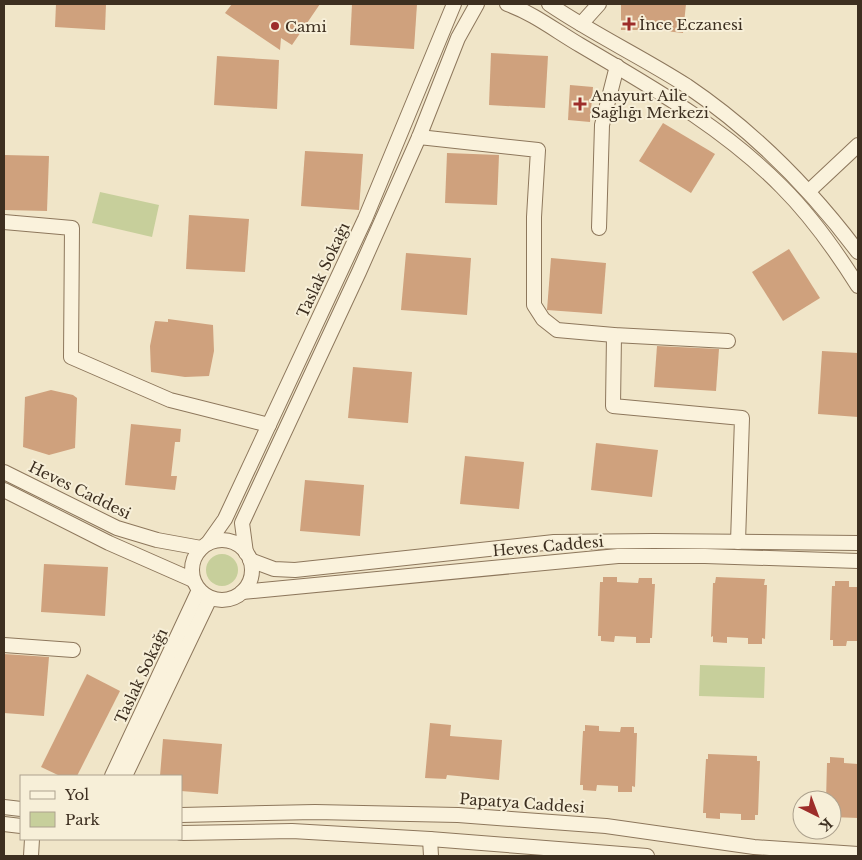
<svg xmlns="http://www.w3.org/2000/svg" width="862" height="860" viewBox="0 0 862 860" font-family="'Libre Baskerville',serif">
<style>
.green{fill:#c7cf9b}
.building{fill:#cfa17d}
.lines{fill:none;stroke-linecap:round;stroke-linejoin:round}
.minor-casing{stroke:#8d775c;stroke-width:16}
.minor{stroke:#faf2dc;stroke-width:14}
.poi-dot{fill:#9d2d2a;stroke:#f7efd8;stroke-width:2}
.labels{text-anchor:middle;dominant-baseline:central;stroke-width:4;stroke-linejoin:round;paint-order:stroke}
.poi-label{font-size:15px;fill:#3d2f20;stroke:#f7efd8;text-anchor:start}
.street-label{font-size:15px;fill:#3d2f20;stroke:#f7efd8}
</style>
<rect width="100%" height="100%" fill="#f0e5c8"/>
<!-- green -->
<g class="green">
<polygon points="100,192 159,205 152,237 92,223"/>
<circle cx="222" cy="570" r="16"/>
<polygon points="700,665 765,667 764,698 699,696"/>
</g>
<!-- building -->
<g class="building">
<polygon points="56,4 106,4 105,30 55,27"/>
<polygon points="232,4 320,4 292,45 281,38 280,50 225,13"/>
<polygon points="352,4 417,4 414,49 350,45"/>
<polygon points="621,4 686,4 683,33 638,28 638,30 621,30"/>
<polygon points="491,53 548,56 545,108 489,105"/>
<polygon points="217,56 279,60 277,109 214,105"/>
<polygon points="570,85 593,87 590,122 568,120"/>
<polygon points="663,123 715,154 691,193 639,161"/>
<polygon points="305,151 363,154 359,210 301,206"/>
<polygon points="447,153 499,155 497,205 445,203"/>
<polygon points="4,155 49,156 47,211 4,210"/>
<polygon points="189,215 249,219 245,272 186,269"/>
<polygon points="789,249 820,298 783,321 752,272"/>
<polygon points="406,253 471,258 467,315 401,310"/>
<polygon points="551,258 606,263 602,314 547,310"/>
<polygon points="168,319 213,325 214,351 209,376 185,377 151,372 150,346 155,321 168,322"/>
<polygon points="657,346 719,349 716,391 654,387"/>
<polygon points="822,351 858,353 858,417 818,414"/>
<polygon points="353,367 412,372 408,423 348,418"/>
<polygon points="51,390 73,395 77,398 75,448 49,455 23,447 25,397"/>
<polygon points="131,424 181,429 180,442 175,442 171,476 177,476 175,490 125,485"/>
<polygon points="596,443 658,450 652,497 591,490"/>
<polygon points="465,456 524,462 519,509 460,504"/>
<polygon points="305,480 364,485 360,536 300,531"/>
<polygon points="44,564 108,567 105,616 41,612"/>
<polygon points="603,577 617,577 617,582 638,583 639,578 652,578 652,584 655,584 652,638 650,638 650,643 636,643 636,637 615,636 614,642 601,641 601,636 598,636 600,582 603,582"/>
<polygon points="716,577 765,579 764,585 767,585 765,639 762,638 762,644 748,644 748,638 727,637 727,643 713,642 713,636 711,637 713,583 715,583"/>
<polygon points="835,581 849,581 849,587 858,587 858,641 847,641 846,646 833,646 833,640 830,640 832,586 835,586"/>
<polygon points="4,654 49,657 44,716 4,713"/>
<polygon points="87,674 120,691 77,776 60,776 41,767"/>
<polygon points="430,723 451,725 450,736 502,740 499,780 447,775 446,779 425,778"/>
<polygon points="585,725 599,726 599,731 620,732 621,727 634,727 634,733 637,733 635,787 632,786 632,792 618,792 618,786 597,785 596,791 583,790 583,785 580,785 583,731 585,731"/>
<polygon points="163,739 222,744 218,794 181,791 181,776 160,776"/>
<polygon points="708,754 757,756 757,761 760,761 758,815 755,815 755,820 741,820 741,814 720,813 720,819 706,818 706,813 703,813 706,759 708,759"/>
<polygon points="830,757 844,758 844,763 858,764 858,818 832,817 832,800 826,800 827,763 830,763"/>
</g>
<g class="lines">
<defs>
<g id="minor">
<path d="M 507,4 C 533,13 556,31 580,45 C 651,87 723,127 782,187 C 812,217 836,251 858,286"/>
<path d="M 549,4 C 593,34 642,57 687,86 C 755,132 809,187 858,252"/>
<polyline points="581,24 599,4"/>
<polyline points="419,137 538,150 534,217 534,305 543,319 557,330 614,335 728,341"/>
<polyline points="809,191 858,145"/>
<polyline points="4,222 72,228 71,357 170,400 269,425"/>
<polyline points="599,228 602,125 617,66"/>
<polyline points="614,335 613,406 742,418 738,542"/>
<polyline points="4,472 117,528 157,540 201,548"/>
<polyline points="4,490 109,543 193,580"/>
<circle cx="222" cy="570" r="30"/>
<polyline points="208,543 225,519 365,219 454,4"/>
<polyline points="246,553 242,523 359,272 419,137 458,38 477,4"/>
<polyline points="250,560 274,569 295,570 554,542 654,541 858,543"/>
<polyline points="242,592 618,556 705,556 858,561"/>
<polyline points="4,645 73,650"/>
<polyline points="112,776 199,590"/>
<polyline points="125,776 210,598"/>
<polyline points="4,807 21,809"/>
<polyline points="181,815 315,812 458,815 606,826 754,847 858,854"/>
<polyline points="4,824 21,826"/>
<polyline points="181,833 292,831 430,839 647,856"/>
<polyline points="430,839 431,856"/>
<polyline points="31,856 32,839"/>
</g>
</defs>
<!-- minor casing -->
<use href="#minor" class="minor-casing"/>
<!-- minor -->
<use href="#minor" class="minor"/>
</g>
<!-- markers -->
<g class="poi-dot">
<path d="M626.5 16.5h5v5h5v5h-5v5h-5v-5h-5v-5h5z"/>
<circle cx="275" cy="26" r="5"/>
<path d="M577.5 96.5h5v5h5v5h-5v5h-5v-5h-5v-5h5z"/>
</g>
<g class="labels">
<!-- poi labels -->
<g class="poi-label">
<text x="639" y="24">İnce Eczanesi</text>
<text x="285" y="26">Cami</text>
<text x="591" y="95">Anayurt Aile<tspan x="591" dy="17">Sağlığı Merkezi</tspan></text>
</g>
<!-- street labels -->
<g class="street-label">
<text transform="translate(323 270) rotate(-65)">Taslak Sokağı</text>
<text transform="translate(80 490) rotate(26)">Heves Caddesi</text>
<text transform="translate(548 546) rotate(-5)">Heves Caddesi</text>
<text transform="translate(141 676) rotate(-65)">Taslak Sokağı</text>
<text transform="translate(522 803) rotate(4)">Papatya Caddesi</text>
</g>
</g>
<!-- border -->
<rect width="862" height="860" fill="none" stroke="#3d2f20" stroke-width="10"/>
<!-- legend -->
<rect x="20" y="775" width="162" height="65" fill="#f7efd8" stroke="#ada28e"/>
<rect x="30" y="791" width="25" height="8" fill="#faf2dc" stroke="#ada28e"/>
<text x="65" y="800" font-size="15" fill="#3d2f20">Yol</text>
<rect x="30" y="812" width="25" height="15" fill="#c7cf9b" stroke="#ada28e"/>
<text x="65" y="825" font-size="15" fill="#3d2f20">Park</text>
<!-- north arrow -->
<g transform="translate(817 815) rotate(138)"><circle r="24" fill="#f7efd8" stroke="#ada28e"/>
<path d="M0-4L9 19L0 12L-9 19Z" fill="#9d2d2a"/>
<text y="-8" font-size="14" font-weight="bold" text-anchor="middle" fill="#3d2f20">K</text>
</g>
</svg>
